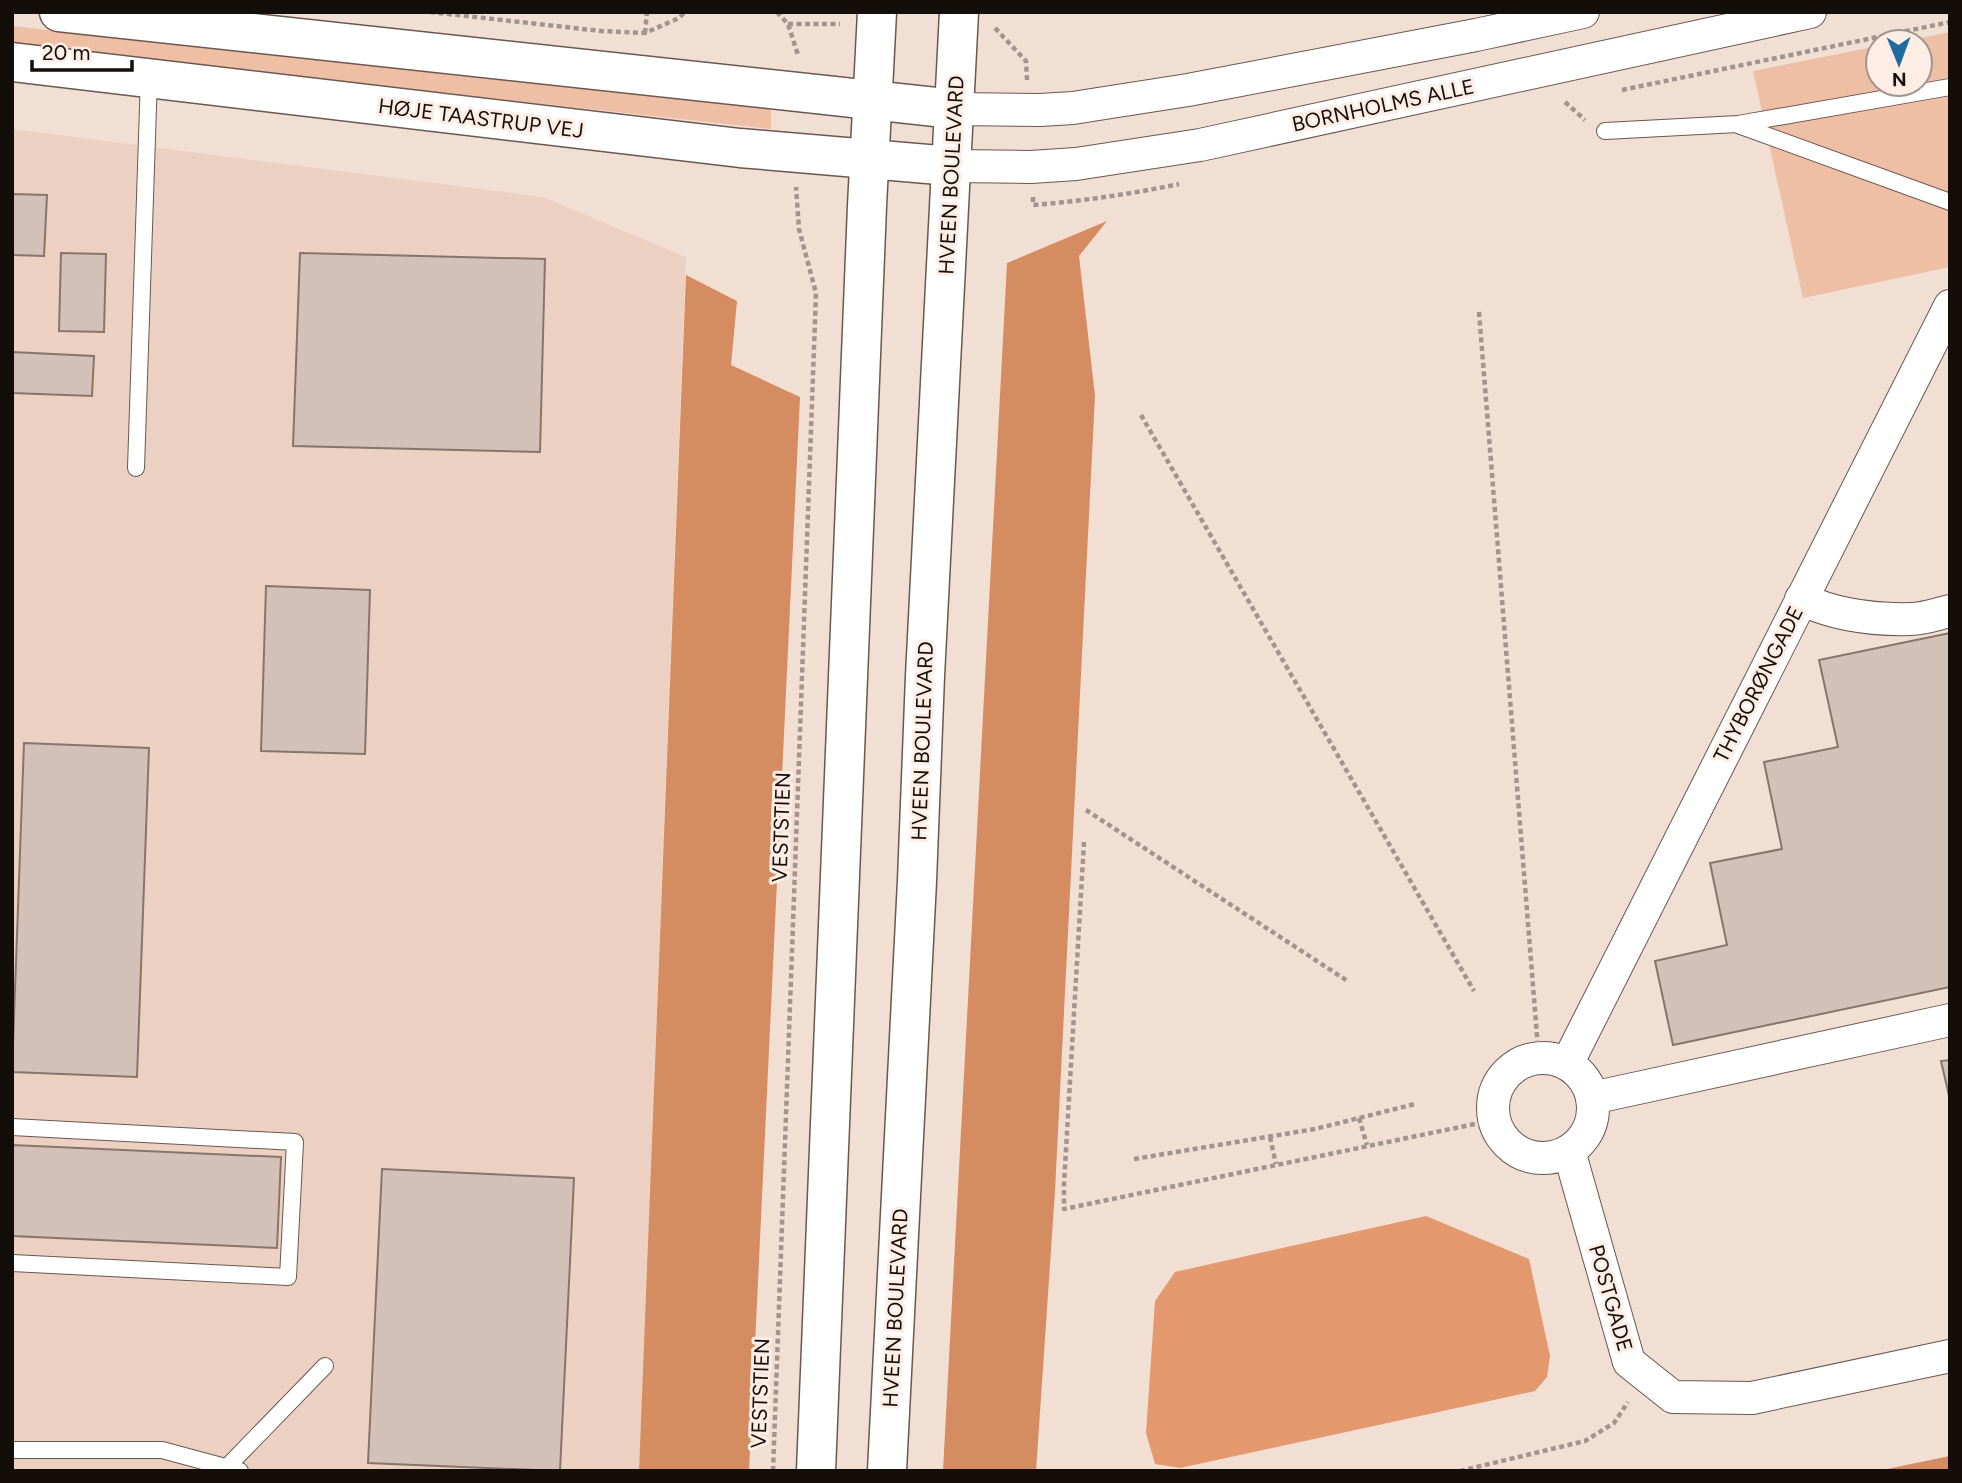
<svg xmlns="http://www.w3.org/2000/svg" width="1962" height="1483" viewBox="0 0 1962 1483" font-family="Figtree,sans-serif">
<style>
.built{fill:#ecd1c3}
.green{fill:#eebfa4}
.forest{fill:#d58c61}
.water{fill:#e3986e}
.building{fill:#d3c0b6;stroke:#86756b;stroke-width:2}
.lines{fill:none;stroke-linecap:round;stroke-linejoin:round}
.service-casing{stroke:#69584f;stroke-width:18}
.minor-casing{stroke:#69584f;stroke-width:34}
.tertiary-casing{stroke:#69584f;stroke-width:41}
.path{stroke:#a2948c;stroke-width:4.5;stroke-dasharray:5 3.5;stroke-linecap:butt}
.service{stroke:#fff;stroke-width:16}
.minor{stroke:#fff;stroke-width:32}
.tertiary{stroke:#fff;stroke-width:38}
.labels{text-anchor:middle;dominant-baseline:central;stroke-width:6;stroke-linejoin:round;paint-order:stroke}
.street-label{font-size:21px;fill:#140e0b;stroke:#fdede4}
</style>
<rect width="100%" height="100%" fill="#f2dfd4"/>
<!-- built -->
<polygon class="built" points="12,129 543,197 686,257 639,1471 12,1471"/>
<!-- green -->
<g class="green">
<polygon points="12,26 771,109 771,129 12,45"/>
<polygon points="1950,32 1950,267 1803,298 1753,71 1878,46 1878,84 1920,84 1920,42 1900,42"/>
</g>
<!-- forest -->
<g class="forest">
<polygon points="1107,221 1079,256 1095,396 1055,1191 1036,1471 943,1471 1007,263"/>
<polygon points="686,275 737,301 731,365 800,397 749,1471 639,1471"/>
<polygon points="1950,1456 1950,1471 1877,1471"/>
</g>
<!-- water -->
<polygon class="water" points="1426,1216 1529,1259 1550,1356 1547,1377 1535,1391 1180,1468 1155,1464 1146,1433 1155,1301 1175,1272"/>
<!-- building -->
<g class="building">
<polygon points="12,194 47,195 44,256 12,255"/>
<polygon points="61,253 106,254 104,332 59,331"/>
<polygon points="300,253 545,259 540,452 293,446"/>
<polygon points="12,352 94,356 92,396 12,393"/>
<polygon points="266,586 370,590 365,754 261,751"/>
<polygon points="1950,633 1950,987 1673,1045 1655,961 1727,945 1710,863 1782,849 1764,762 1838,747 1819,660"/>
<polygon points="24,743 149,748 137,1077 12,1072"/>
<polygon points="1950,1060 1950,1100 1941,1061"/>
<polygon points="12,1145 281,1157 277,1248 12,1236"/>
<polygon points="382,1169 574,1178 560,1471 368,1463"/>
</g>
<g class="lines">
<defs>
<g id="service">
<polyline points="1738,125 1950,202"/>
<polyline points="1605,131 1738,124 1950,87"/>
<polyline points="136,468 149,77"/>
<polyline points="12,1127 295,1142 288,1277 12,1263"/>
<polyline points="12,1450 162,1450 240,1471"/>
<polyline points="227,1467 325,1366"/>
</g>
<g id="minor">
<polyline points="954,109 1040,110 1073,108 1111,102 1188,90 1476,35 1583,12"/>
<polyline points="951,166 1031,167 1076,164 1200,145 1810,12"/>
<path d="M 1801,599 C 1835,615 1874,620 1911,619 C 1924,619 1937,614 1950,611"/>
<circle cx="1543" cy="1108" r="50"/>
<polyline points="1567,1064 1950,306"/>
<polyline points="1592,1098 1950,1020"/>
<polyline points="1569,1151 1629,1362 1673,1397 1752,1398 1950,1356"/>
</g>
<g id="tertiary">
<polyline points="59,12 954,109"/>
<polyline points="12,62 740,148 951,166"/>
<polyline points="816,1471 867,206 877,12"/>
<polyline points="887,1471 917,881 925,676 959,12"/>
</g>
</defs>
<!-- service casing -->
<use href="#service" class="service-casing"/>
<!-- minor casing -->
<use href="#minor" class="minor-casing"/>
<!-- tertiary casing -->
<use href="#tertiary" class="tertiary-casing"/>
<!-- path -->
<g class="path">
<polyline points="430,12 601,31 645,33 679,18 685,12"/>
<polyline points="777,12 788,24 798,55"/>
<polyline points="788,24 840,24"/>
<polyline points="995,28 1026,61 1027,80"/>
<polyline points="645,33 647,12"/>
<polyline points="1622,90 1950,22"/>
<polyline points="1565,102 1585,120"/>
<path d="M 1033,197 L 1033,205 C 1083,201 1131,194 1179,184"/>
<polyline points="1479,312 1538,1048"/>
<polyline points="1141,415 1474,991"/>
<polyline points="1086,810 1349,982"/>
<polyline points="1084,842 1064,1184 1064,1209 1494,1120"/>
<polyline points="1359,1118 1367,1145"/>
<polyline points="1270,1137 1276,1164"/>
<polyline points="1134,1159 1315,1129 1415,1104"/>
<polyline points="773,1471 816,293 799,229 796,187"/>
<polyline points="1460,1471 1585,1441 1614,1423 1628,1402"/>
</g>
<!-- service -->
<use href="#service" class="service"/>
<!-- minor -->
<use href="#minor" class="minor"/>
<!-- tertiary -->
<use href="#tertiary" class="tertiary"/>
</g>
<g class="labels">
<!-- street labels -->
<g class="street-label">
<text transform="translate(1383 105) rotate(-12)">BORNHOLMS ALLE</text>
<text transform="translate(481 118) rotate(7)">HØJE TAASTRUP VEJ</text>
<text transform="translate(951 175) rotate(-87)">HVEEN BOULEVARD</text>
<text transform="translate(1758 684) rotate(-63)">THYBORØNGADE</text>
<text transform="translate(922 741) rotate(-88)">HVEEN BOULEVARD</text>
<text transform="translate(781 827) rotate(-88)">VESTSTIEN</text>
<text transform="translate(1611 1298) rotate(74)">POSTGADE</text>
<text transform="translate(895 1308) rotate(-87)">HVEEN BOULEVARD</text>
<text transform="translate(760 1393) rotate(-88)">VESTSTIEN</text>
</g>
</g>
<!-- border -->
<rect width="1962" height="1483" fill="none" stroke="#140e0b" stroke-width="28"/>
<!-- north arrow -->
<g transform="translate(1899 63) rotate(179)"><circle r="33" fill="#fdede4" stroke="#a0948d" stroke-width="2"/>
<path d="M0-5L12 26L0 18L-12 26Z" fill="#1f6c9e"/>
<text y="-10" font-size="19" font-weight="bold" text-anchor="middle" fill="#140e0b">N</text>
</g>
<!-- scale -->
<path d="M32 60v10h100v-10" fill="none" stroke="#140e0b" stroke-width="3.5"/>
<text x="42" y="60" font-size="21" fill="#140e0b" stroke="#fdede4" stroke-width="5" paint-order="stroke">20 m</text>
</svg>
